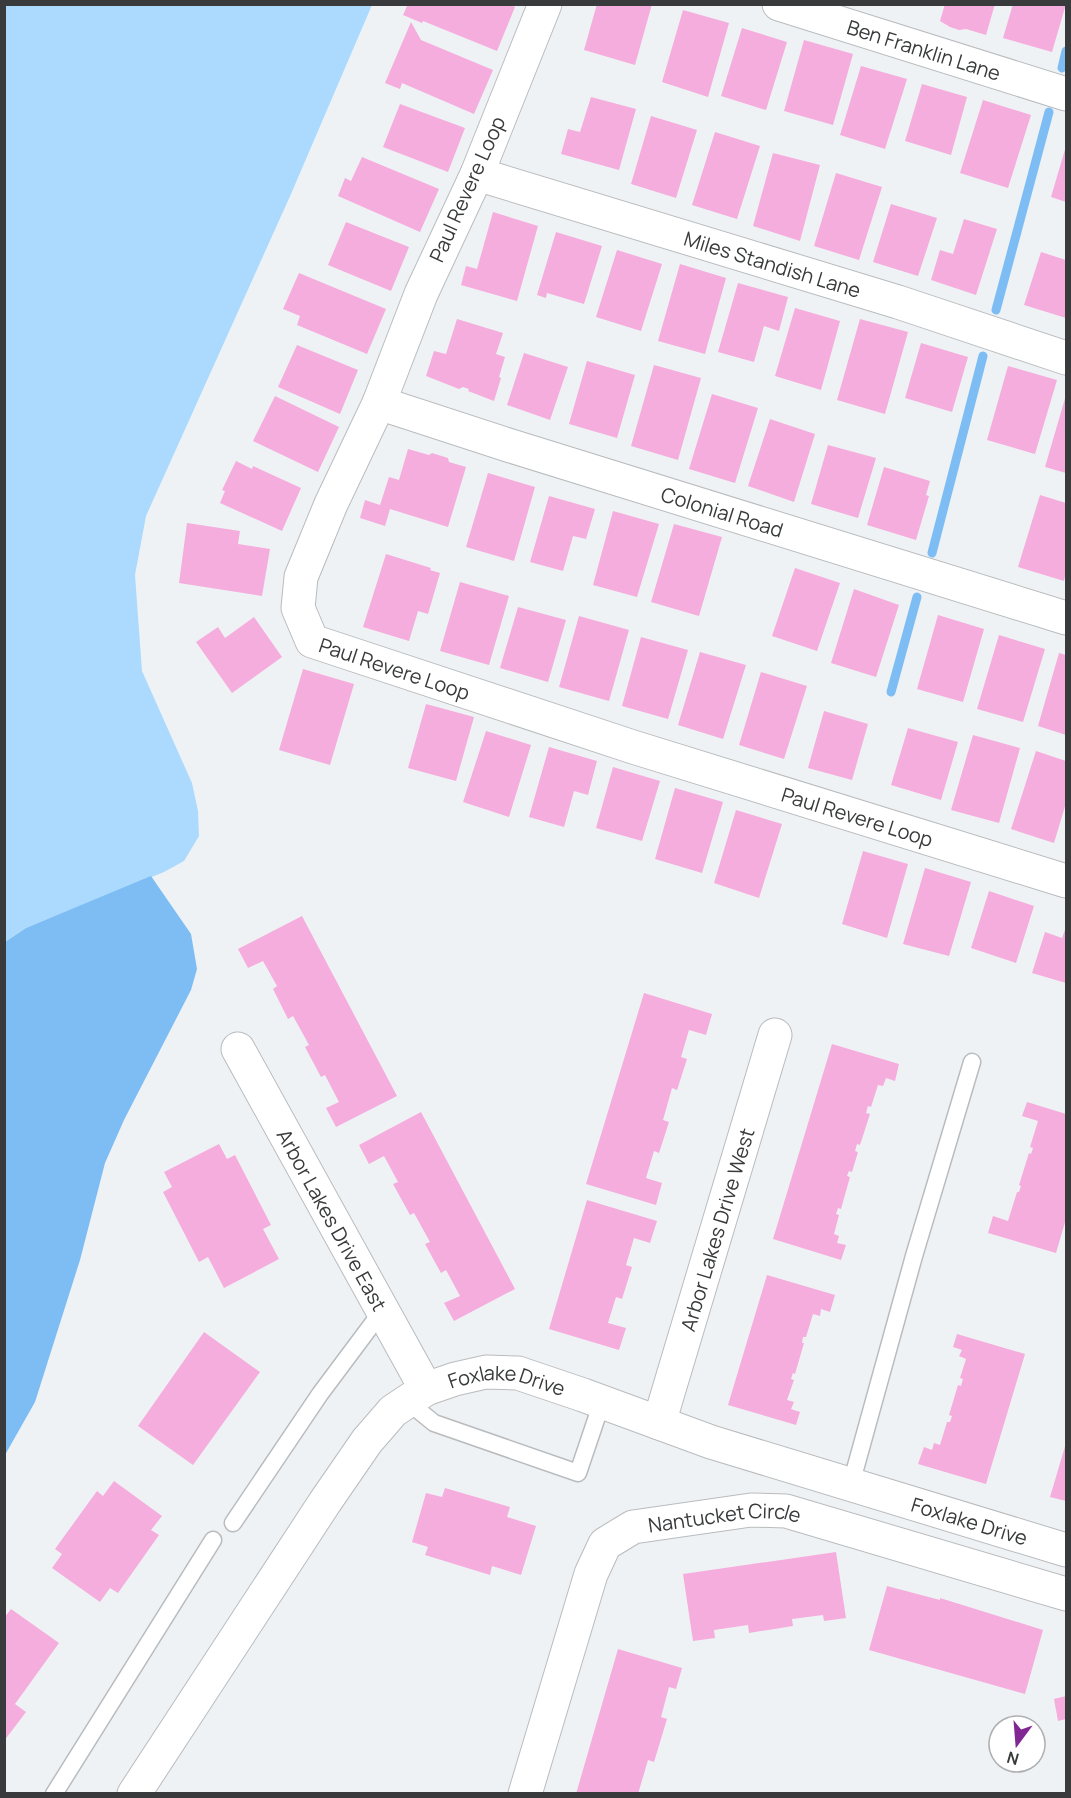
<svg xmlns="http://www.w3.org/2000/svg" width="1071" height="1798" viewBox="0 0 1071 1798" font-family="Manrope,sans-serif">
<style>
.green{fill:#abdafe}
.water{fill:#7dbdf4}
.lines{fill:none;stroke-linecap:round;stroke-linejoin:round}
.stream{stroke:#7dbdf4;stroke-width:9}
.building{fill:#f5addd}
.lane-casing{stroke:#b9bcbe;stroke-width:19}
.street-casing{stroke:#b9bcbe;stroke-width:35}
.lane{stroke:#fff;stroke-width:16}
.street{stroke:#fff;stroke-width:33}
.labels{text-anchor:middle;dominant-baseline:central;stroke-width:6;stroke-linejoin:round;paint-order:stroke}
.street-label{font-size:20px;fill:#393a3b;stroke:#fff}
</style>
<rect width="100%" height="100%" fill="#eff2f5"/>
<!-- green -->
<polygon class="green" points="5,5 372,5 291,194 146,516 135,575 142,671 192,783 198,811 199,836 184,861 164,872 26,928 5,942"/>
<!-- water -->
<polygon class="water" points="151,876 191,934 197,969 191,990 124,1120 105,1163 80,1260 35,1402 5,1455 5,942 26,928"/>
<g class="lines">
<!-- stream -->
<g class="stream">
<polyline points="1062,68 1066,51"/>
<polyline points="996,310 1049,112"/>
<polyline points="932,553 983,356"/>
<polyline points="891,692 917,597"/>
</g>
</g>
<!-- building -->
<g class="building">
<polygon points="408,4 509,4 515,7 497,51 423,21 422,23 403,15"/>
<polygon points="597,4 652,4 635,65 584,50"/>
<polygon points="945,4 995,4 986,35 966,29 959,30 950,27 940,21"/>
<polygon points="1013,4 1066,4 1052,52 1003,38"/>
<polygon points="683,10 729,23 708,97 662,82"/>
<polygon points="411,22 421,40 493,70 474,114 402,83 400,89 385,83"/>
<polygon points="742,28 787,42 766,110 721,96"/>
<polygon points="804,40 853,54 833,125 784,111"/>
<polygon points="861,66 907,79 885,149 840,135"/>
<polygon points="922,84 967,97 951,155 905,141"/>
<polygon points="591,97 636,109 619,170 561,154 568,129 580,132"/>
<polygon points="983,100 1031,115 1008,188 960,173"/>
<polygon points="400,104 465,128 448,172 383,147"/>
<polygon points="651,116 697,130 676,198 631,184"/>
<polygon points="715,132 760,146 737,219 692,205"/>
<polygon points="1066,146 1066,202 1051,197"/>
<polygon points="773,153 820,165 800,241 753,226"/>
<polygon points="362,157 439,189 420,232 338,196 345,178 351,181"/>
<polygon points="836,173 882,187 859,260 814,246"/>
<polygon points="891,204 937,218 918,276 873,262"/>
<polygon points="493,212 538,226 517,301 461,285 466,266 477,269"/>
<polygon points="964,219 997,229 976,295 931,280 940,250 953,254"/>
<polygon points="346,222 409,247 391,291 328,265"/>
<polygon points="556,232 602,246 584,304 547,293 546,298 537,295"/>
<polygon points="617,250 662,264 641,331 596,317"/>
<polygon points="1041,252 1066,260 1066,318 1024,305"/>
<polygon points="680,264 726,278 705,354 658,341"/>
<polygon points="299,273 386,309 367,354 297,325 300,316 283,309"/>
<polygon points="738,283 788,297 779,331 764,326 754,362 718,352"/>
<polygon points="795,308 840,321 821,390 775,376"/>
<polygon points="457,319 503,333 496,354 505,357 499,377 501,378 494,401 468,391 469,389 463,387 459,389 426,376 434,351 446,354"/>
<polygon points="860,319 908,332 885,414 837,400"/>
<polygon points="921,343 968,357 952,412 905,398"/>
<polygon points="297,345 358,370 340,414 278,387"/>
<polygon points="524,353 568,367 550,420 507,405"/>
<polygon points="587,361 635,375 617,438 569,424"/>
<polygon points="654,365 701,378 678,460 631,446"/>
<polygon points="1008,366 1057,380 1035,454 987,440"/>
<polygon points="712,394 758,408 735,483 689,469"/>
<polygon points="1066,395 1066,473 1045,467"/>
<polygon points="275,396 339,427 318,472 253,441"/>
<polygon points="770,419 815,434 794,502 748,486"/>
<polygon points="828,445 876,458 858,518 811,504"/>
<polygon points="408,449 429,455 432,453 448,458 449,462 466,467 448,527 390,509 385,526 360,518 365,500 380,505 389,477 399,480"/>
<polygon points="236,461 252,469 253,466 301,488 282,531 220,503 225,491 222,490"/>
<polygon points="884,467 930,481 926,495 929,496 916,540 867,525"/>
<polygon points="488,473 535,487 514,561 466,547"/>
<polygon points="1040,495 1066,503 1066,571 1064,581 1018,567"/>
<polygon points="549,496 595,509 586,539 573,536 563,571 530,562"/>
<polygon points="613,511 659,524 637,597 593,585"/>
<polygon points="187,523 240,531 238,544 270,549 262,596 179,583"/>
<polygon points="674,524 722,537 699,616 651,602"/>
<polygon points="386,554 431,568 430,570 440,573 428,614 418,611 409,641 363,627"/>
<polygon points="795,568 840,583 817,651 772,636"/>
<polygon points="460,582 509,596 489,665 440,651"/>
<polygon points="854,589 899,605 876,677 831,663"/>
<polygon points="518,607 566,620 548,682 500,668"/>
<polygon points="938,615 984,629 963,702 917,689"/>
<polygon points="579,616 629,630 609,701 559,687"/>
<polygon points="254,617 282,657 232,693 196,642 218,627 225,638"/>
<polygon points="999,635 1045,649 1023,722 977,709"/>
<polygon points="641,637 688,650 668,719 622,706"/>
<polygon points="700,652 746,665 723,739 678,725"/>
<polygon points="1059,653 1066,655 1066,735 1038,726"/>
<polygon points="303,669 354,684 330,765 279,750"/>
<polygon points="761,672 807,686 784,759 739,745"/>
<polygon points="426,704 474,717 456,781 408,768"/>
<polygon points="824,711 868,724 852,780 808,768"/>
<polygon points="908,728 958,742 941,800 891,785"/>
<polygon points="486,731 531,745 509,817 463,802"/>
<polygon points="973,735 1020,748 999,823 951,810"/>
<polygon points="549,747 597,761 588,795 574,791 564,827 529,817"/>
<polygon points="1036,751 1066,761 1066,803 1054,843 1011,829"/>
<polygon points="613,767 660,781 642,841 596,828"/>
<polygon points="675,788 723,802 702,873 655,859"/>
<polygon points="736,810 782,824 759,898 714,883"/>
<polygon points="863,851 908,864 887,938 842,924"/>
<polygon points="925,868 971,882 949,956 903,944"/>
<polygon points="989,891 1034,906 1016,963 971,948"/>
<polygon points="302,916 397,1096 336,1127 326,1108 339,1102 325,1075 321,1077 305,1047 309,1045 293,1016 288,1019 273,989 277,986 263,961 248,968 238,949"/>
<polygon points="1066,927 1066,983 1032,973 1045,932 1062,938"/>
<polygon points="644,993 712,1014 706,1035 689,1030 681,1057 687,1059 677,1090 672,1088 663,1120 669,1122 659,1153 654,1151 646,1178 662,1183 656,1205 586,1184"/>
<polygon points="832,1044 899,1064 895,1081 886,1078 883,1086 878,1085 871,1107 868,1106 866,1113 870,1114 860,1145 857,1144 855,1151 858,1152 852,1172 849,1171 847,1176 850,1177 841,1209 838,1208 836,1214 839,1215 834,1234 839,1236 837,1243 846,1245 841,1260 773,1239"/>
<polygon points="1027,1102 1066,1114 1066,1219 1056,1253 988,1233 993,1216 1008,1221 1017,1192 1019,1192 1021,1186 1019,1185 1029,1153 1031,1154 1033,1148 1030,1147 1038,1121 1022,1116"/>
<polygon points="421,1112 515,1289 454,1321 444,1303 460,1296 446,1270 441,1273 425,1244 430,1242 414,1213 410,1215 393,1184 398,1182 384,1156 369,1164 359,1145"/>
<polygon points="219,1144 227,1159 235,1155 271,1225 263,1229 279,1259 224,1288 208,1257 199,1262 163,1192 172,1187 164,1172"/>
<polygon points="587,1200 657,1221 650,1243 634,1238 626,1265 632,1267 622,1299 616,1297 608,1323 626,1328 619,1350 549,1329"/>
<polygon points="767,1275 835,1295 830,1312 821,1309 820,1316 813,1314 806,1337 803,1337 802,1343 804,1343 795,1374 793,1373 791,1379 794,1380 787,1400 794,1402 791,1409 800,1412 796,1425 728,1405"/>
<polygon points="204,1332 260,1372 193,1465 138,1426"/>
<polygon points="957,1334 1025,1354 986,1484 918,1464 924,1447 932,1450 934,1443 940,1445 947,1422 950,1422 952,1416 949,1415 958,1385 961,1386 963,1379 960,1378 966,1359 959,1356 962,1350 953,1347"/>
<polygon points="1066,1443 1066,1501 1050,1497"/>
<polygon points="114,1481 162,1516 151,1530 159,1535 118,1593 110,1588 100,1602 52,1568 62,1554 55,1549 97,1491 103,1496"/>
<polygon points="445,1488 510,1507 507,1517 536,1526 521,1575 492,1566 490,1575 425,1555 428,1547 412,1542 426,1493 442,1497"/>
<polygon points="836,1552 846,1618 824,1621 823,1615 792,1619 793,1626 749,1633 748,1625 714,1630 715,1638 693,1641 683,1574"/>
<polygon points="887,1586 940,1600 940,1598 1043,1630 1025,1694 869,1650"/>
<polygon points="11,1609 59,1643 15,1704 26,1712 4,1741 4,1618"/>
<polygon points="618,1649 682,1668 676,1689 669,1687 661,1717 667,1719 654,1762 648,1760 638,1794 576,1794"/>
<polygon points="1066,1696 1066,1719 1058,1721 1054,1699"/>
</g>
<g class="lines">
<defs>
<g id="lane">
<polyline points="407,1401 434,1423 578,1473 602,1402"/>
<polyline points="851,1484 914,1256 972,1062"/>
<polyline points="233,1523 320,1394 382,1311"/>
<polyline points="54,1794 213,1540"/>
</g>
<g id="street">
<path id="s1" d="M 545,4 L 477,174 L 421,294 L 379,403 L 331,504 L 301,577 L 298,608 L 312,641 L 633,747 L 1066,881"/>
<path id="s2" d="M 779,4 L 1066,94"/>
<path id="s3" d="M 477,174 L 898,302 L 1066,358"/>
<path id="s4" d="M 379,403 L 511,446 L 1066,618"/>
<path id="s5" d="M 238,1049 L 426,1389"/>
<path id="s6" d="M 659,1423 L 775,1035"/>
<path id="s7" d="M 134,1794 L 325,1502 L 367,1441 L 393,1411 L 426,1389 L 455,1379 L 486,1372 L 518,1373 L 583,1395 L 711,1442 L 1066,1550"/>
<path id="s8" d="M 525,1794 L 591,1574 L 605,1544 L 633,1527 L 751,1510 L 786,1511 L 1066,1594"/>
</g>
</defs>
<!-- lane casing -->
<use href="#lane" class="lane-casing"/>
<!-- street casing -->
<use href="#street" class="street-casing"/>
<!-- lane -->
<use href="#lane" class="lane"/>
<!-- street -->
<use href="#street" class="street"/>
</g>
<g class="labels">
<!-- street labels -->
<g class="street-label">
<text stroke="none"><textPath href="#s2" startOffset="152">Ben Franklin Lane</textPath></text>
<text transform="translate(467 189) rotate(-66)">Paul Revere Loop</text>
<text stroke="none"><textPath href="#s3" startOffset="309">Miles Standish Lane</textPath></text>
<text stroke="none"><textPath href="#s4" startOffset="360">Colonial Road</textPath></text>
<text stroke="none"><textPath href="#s1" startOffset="777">Paul Revere Loop</textPath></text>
<text stroke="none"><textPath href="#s1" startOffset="1263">Paul Revere Loop</textPath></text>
<text stroke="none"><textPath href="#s5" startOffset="195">Arbor Lakes Drive East</textPath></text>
<text stroke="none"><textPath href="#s6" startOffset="202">Arbor Lakes Drive West</textPath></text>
<text stroke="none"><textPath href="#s7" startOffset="586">Foxlake Drive</textPath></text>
<text stroke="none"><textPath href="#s7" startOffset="1072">Foxlake Drive</textPath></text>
<text stroke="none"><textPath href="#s8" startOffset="388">Nantucket Circle</textPath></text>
</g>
</g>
<!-- border -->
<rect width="1071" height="1798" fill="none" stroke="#393a3b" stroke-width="12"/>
<!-- north arrow -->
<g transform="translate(1017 1744) rotate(196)"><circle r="28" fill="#ffffff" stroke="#b0b0b1" stroke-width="1.5"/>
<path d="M0-4.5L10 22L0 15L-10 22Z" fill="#812793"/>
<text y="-9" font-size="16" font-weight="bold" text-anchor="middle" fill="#393a3b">N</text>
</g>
</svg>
